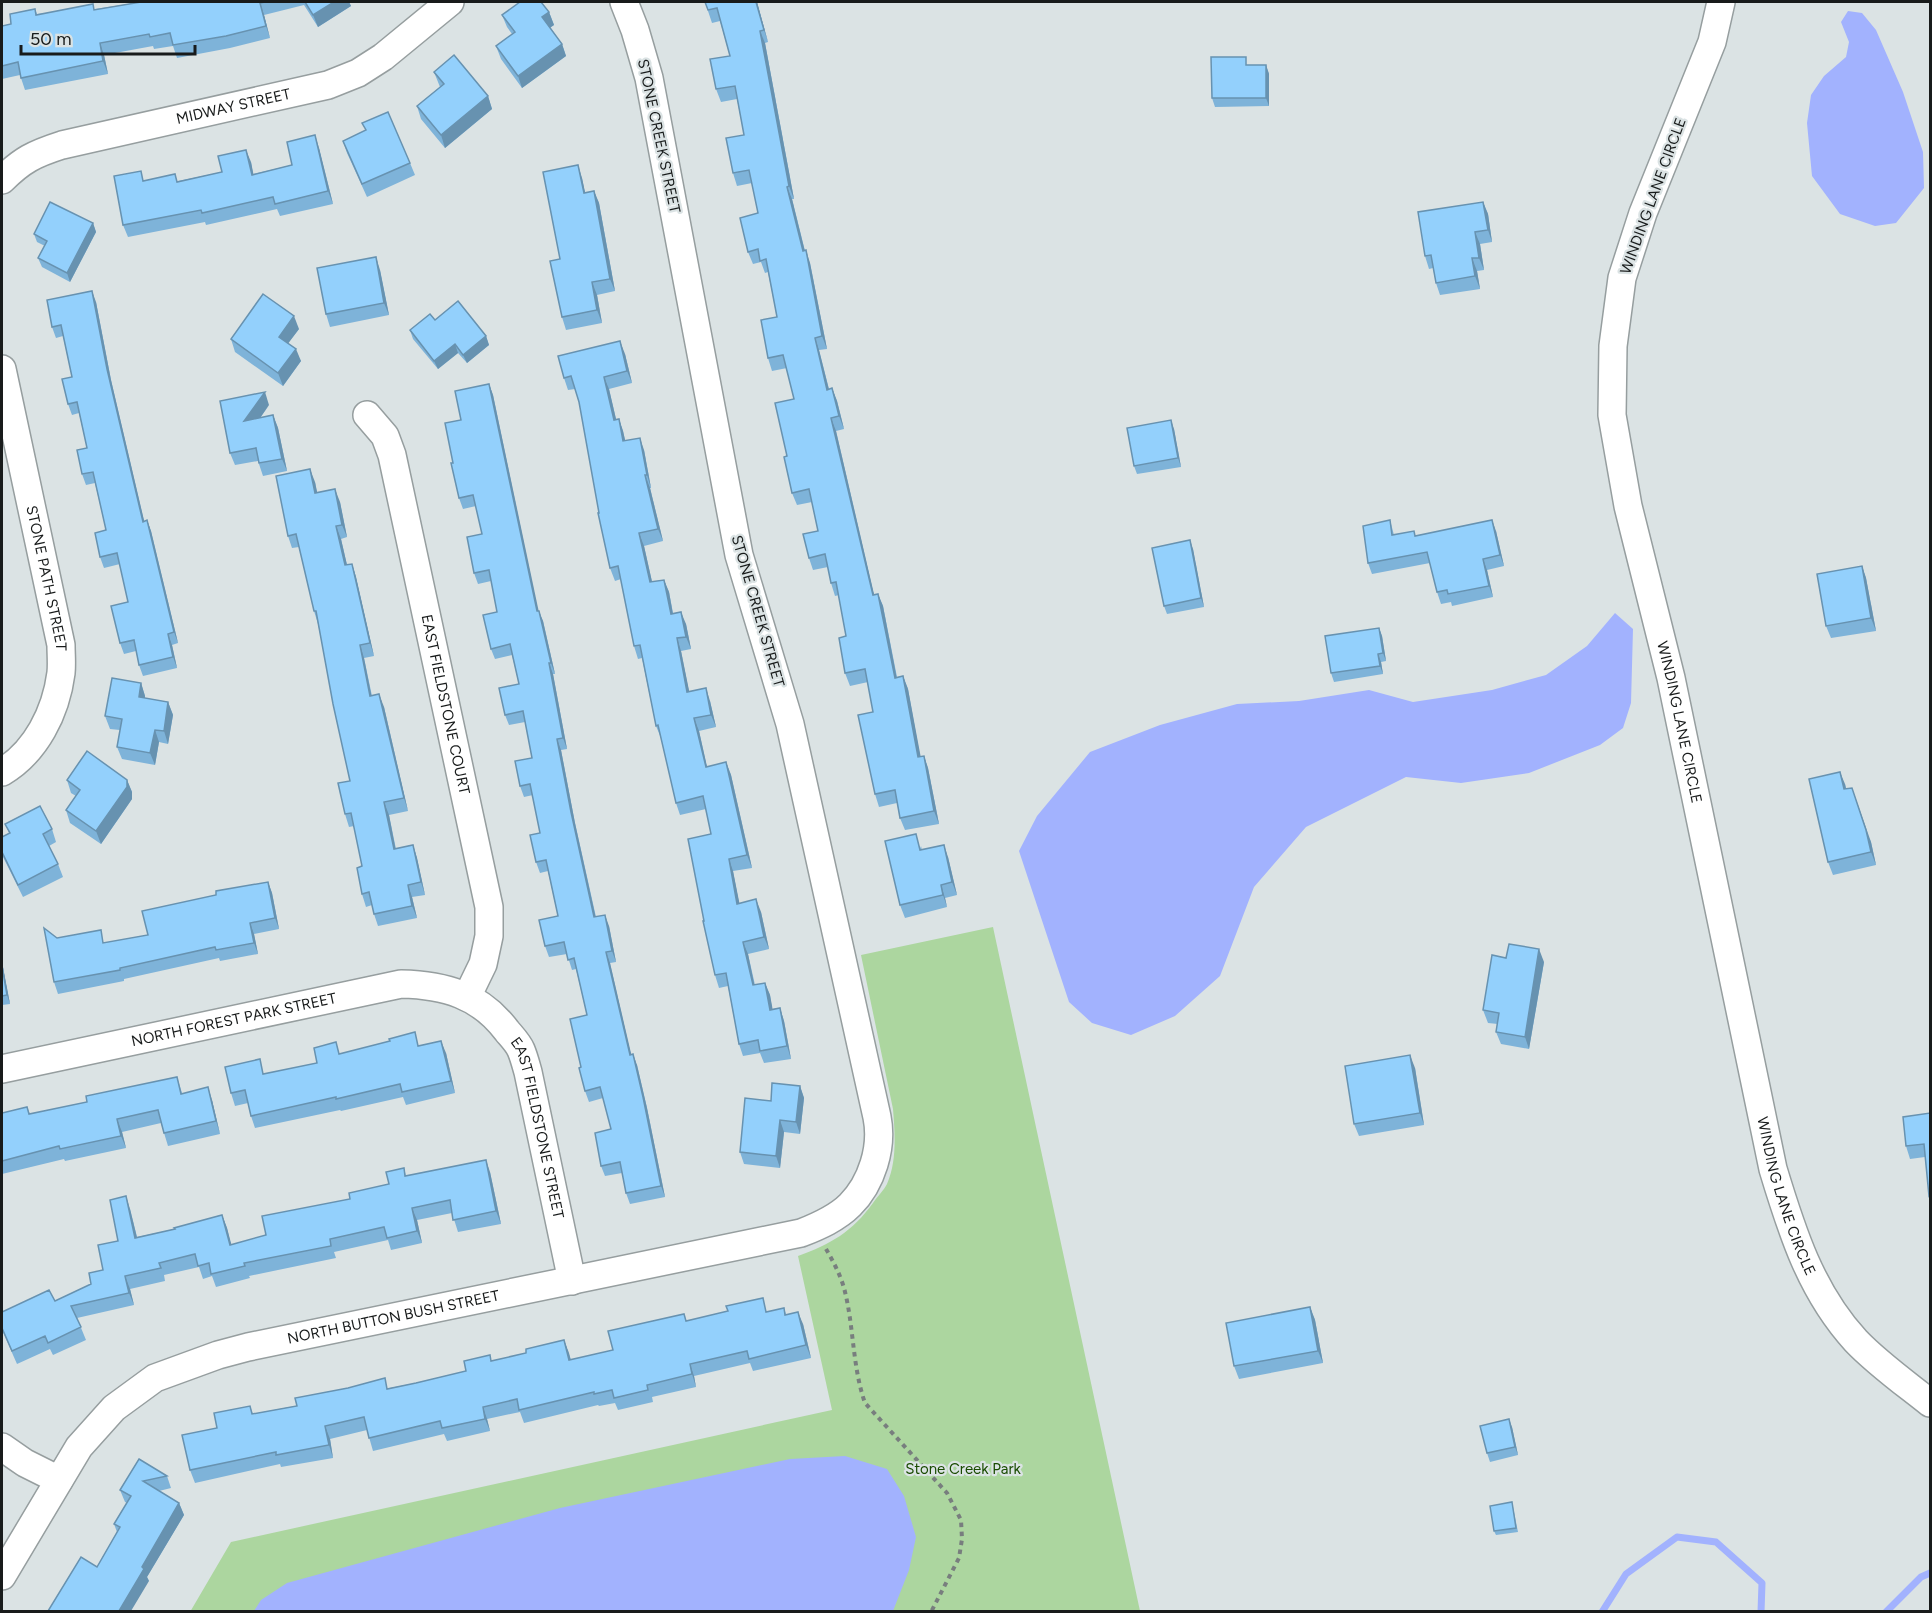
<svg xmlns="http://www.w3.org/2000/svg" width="1932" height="1613" viewBox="0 0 1932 1613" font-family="Figtree,sans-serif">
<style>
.green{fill:#acd69f}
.water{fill:#a2b2fe}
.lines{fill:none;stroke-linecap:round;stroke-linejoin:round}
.stream{stroke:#a2b2fe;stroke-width:7}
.minor-casing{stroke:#969e9f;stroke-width:30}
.path{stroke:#787e7e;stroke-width:4;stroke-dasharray:4.5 4.5;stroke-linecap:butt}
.minor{stroke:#fff;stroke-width:27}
.wall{fill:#7eb3d9}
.shaded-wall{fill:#6792b0}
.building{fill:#93d0fc;stroke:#6792b0;stroke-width:1.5}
.labels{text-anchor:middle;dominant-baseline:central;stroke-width:4.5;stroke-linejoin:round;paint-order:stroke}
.street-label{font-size:15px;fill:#181b1b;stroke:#dbe3e4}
.park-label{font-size:15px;fill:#194b01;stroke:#dbe3e4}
</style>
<rect width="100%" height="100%" fill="#dbe3e4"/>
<!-- green -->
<path class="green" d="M 993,927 L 1140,1611 L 190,1612 L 231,1542 L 832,1410 L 798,1256 C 831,1244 852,1232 873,1203 C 877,1197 884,1190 887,1184 C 897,1161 895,1134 893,1109 L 861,955 Z"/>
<!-- water -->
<g class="water">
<polygon points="1848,11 1862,13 1876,30 1903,92 1923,152 1924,188 1896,223 1875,226 1840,214 1812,176 1807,123 1811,95 1824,76 1846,57 1849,42 1841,22"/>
<polygon points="1615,613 1633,629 1631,703 1623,728 1600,745 1529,773 1461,783 1406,777 1306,827 1254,887 1220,976 1175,1016 1131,1035 1092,1023 1069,1002 1019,851 1037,816 1090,752 1160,725 1237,704 1299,701 1369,690 1413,702 1492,690 1546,675 1587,646"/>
<polygon points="845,1456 887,1469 904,1496 916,1537 909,1570 893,1611 254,1611 261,1600 287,1583 560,1508 790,1459"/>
</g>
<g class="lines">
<!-- stream -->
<g class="stream">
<polyline points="1602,1612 1626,1574 1677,1537 1716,1542 1762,1583 1761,1612"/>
<polyline points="1886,1612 1921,1577 1930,1573"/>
</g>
<defs>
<g id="minor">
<path id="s1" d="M 1721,2 L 1712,42 L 1643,213 L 1622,278 L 1613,346 L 1612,415 L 1628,506 L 1671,678 L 1773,1169 C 1792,1232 1811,1292 1856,1341 C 1878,1364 1905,1383 1930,1403"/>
<path id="s2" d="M 2,180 C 22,160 34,154 62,145 L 328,85 L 358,73 L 383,57 L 450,2"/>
<path id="s3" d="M 2,369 L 61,645 C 61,654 62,664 61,673 C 56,712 36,752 2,772"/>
<path id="s4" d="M 367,415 L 385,436 L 392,455 L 489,907 L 489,936 L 483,964 L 467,997"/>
<path id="s5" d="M 2,1069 L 401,984 C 445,985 480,995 507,1031 C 512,1037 518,1043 521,1050 C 524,1057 526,1065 528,1072 L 572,1281"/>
<polyline points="2,1447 25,1463 59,1480"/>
<path id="s6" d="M 2,1576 L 79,1447 L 114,1408 L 155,1378 L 218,1355 L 248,1347 L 801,1233 C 819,1226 837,1218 850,1205 C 872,1183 883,1147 877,1117 L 790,724 L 739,555 L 649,78 L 635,30 L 624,2"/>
</g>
</defs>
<!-- minor casing -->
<use href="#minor" class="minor-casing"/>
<!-- path -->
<path class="path" d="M 826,1249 C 833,1261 840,1274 844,1288 C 854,1325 852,1366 865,1403 L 947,1493 L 961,1520 L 962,1539 L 959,1558 L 931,1612"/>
<!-- minor -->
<use href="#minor" class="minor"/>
</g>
<!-- wall -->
<g class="wall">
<polygon points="141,2 349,2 351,6 318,27 304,5 264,15 270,38 230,48 177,58 173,46 154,49 153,46 104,55 108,74 25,90 20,75 2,79 2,26 11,24 35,9 37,14 95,9"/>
<polygon points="705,2 757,2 768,42 765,43 794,199 792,199 805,251 810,263 827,349 819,350 829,389 832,388 837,401 844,429 836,431 874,595 878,594 883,606 897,677 903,676 908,689 920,756 924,756 928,768 939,824 905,830 900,818 897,803 879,807 875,794 873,712 868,682 850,686 845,673 846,636 839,595 835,596 831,583 828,567 813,570 809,558 818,531 812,502 797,505 792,493 787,456 794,399 787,368 772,371 768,358 777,317 768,272 765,273 761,262 753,264 748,252 758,213 752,183 737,186 733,173 744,135 737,99 721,102 716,89 730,56 720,21 712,23"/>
<polygon points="549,12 554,25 550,27 562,44 566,56 522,88 501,59 496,46 512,34 507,27 502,15"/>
<polygon points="1266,65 1269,74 1269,106 1215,107 1212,98"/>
<polygon points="434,72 488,96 492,109 445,148 421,119 417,106 440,87"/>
<polygon points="365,131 410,163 415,175 367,197 347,153 343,141"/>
<polygon points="319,148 333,204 280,216 277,209 206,225 205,222 128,237 123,225 144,180 178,181 222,172 251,162 253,174 292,165"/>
<polygon points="582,178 585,193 594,191 599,203 615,291 597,295 602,323 566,330 562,317 560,259"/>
<polygon points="1483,202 1488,214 1492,242 1480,244 1484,270 1477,271 1480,289 1440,295 1436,283 1433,268 1429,269 1425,256"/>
<polygon points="93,223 96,232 70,282 42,267 38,258 45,246 37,242 34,234"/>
<polygon points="380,270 389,315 330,327 326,314"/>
<polygon points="96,302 111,380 144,521 147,520 151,531 178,643 172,645 177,668 143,676 139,665 136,651 124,654 120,643 128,602 120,564 104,568 100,557 106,530 95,483 86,485 82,474 87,448 79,413 72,415 68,404 72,377 63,336 56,338 52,327"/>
<polygon points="435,320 486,336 489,345 467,363 458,353 438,369 413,339 410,330"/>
<polygon points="299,329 288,343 301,361 283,386 235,352 231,339"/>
<polygon points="625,354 632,383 609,389 616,419 619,419 623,431 625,440 644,450 651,488 650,488 663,541 644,546 652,582 664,580 669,592 673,613 686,624 691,649 681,651 689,692 710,701 716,727 699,731 707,767 726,762 731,775 752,868 733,871 739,903 761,912 769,949 748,954 755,985 765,983 770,995 772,1009 780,1008 784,1021 791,1059 764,1063 760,1053 743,1056 739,1044 728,986 719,988 715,975 704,921 711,834 706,809 680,815 676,803 661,738 656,726 642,658 638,659 634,646 621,579 615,581 610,568 579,402 575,389 568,390 564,378"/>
<polygon points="489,384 493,395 538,611 543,621 555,674 553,674 567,749 561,750 575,823 596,917 609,926 616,962 610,963 631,1055 637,1065 647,1108 665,1197 630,1204 626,1193 622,1173 605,1176 601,1166 611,1129 603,1098 589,1102 585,1091 581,1067 587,1015 576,969 572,970 567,954 549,957 545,946 558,916 548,871 540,873 536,862 540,833 533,795 524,797 520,786 532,758 525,722 509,725 505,715 519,684 512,655 495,659 491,649 497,612 491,581 478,584 474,573 482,534 476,506 463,509 459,498 453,463 461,420"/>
<polygon points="269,405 260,418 273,415 278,428 287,471 263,476 258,461 235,465 230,453"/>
<polygon points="1174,429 1181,467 1137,474 1134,466"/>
<polygon points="315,482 317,493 340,502 347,537 341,539 347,565 352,564 356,577 374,656 364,658 372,696 384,707 408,811 389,815 396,849 413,845 417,858 425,895 412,897 417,918 378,926 374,914 372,905 366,907 362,894 362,866 354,826 349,827 345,814 350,781 318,624 314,611 299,547 292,548 288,536"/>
<polygon points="1390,520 1394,535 1416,536 1496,531 1504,566 1487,570 1493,597 1452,606 1451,602 1441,604 1437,592 1430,563 1372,574 1368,563"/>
<polygon points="1193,549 1204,607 1167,614 1164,606"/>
<polygon points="1862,566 1866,578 1876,631 1831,638 1826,626"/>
<polygon points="1379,628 1382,636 1386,661 1381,662 1383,674 1334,682 1331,673"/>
<polygon points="141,683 145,696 145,698 168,702 173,715 168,744 159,742 155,765 122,759 117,747 120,730 110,729 105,716"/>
<polygon points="67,780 127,780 132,792 132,799 101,844 70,823 66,810 76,796 71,793"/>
<polygon points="1845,784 1846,789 1871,842 1876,865 1833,875 1828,862"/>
<polygon points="5,824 52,829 56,842 49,846 58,864 63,877 23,897 2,855 2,837 9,833"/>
<polygon points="921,846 922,850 948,857 957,895 945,898 947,907 905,918 900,905"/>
<polygon points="268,882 272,893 279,929 254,934 258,954 220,961 219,958 124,979 124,981 58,994 54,982 57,938 105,943 148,935 216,895"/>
<polygon points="1544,962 1529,1049 1501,1044 1496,1032 1498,1024 1488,1023 1483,1010"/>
<polygon points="2,963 10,1004 2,1005"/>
<polygon points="420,1046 446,1053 455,1093 406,1105 403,1097 341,1111 340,1110 255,1128 251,1116 248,1103 235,1106 231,1093 265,1074 317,1063 340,1054"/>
<polygon points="1415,1068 1424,1125 1359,1136 1354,1124"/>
<polygon points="177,1077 182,1093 212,1100 220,1134 168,1146 161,1123 122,1132 126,1148 65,1161 64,1159 2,1174 2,1113 27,1107 30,1114 87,1102"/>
<polygon points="800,1086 804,1098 800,1134 784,1132 780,1168 744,1164 740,1152 771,1101"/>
<polygon points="1930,1113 1930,1199 1925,1157 1910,1159 1906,1146"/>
<polygon points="404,1168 406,1176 490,1172 501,1224 458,1232 452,1213 417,1220 422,1243 391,1250 388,1240 334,1252 336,1258 249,1276 250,1278 216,1287 212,1276 203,1279 199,1267 164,1275 165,1281 130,1289 134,1305 77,1318 86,1340 53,1355 50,1349 17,1364 2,1330 2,1312 55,1301 91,1284 103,1270 118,1241 130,1209 137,1237 175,1229 222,1215 227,1228 231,1245 266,1235 350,1199 389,1184"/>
<polygon points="1310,1307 1315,1320 1323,1363 1239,1379 1234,1366"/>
<polygon points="784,1308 786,1314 803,1324 811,1358 753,1371 750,1363 694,1376 696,1387 652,1397 653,1402 618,1410 615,1403 599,1406 598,1405 524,1423 520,1412 487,1419 490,1431 447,1441 444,1434 373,1451 367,1430 330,1439 333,1458 281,1467 280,1464 195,1483 190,1470 217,1428 250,1406 253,1414 416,1383 466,1371 492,1361 526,1353 564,1340 571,1360 613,1350 687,1321 768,1312"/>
<polygon points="1512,1427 1518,1455 1490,1462 1487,1453"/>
<polygon points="139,1459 167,1476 171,1488 159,1491 179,1503 184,1515 147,1577 149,1581 97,1567 117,1532 114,1524 127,1503 125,1502 120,1490"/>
<polygon points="1512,1502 1518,1532 1496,1535 1494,1531"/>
</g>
<!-- shaded-wall -->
<g class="shaded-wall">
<polygon points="334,2 349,2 351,6 318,27 313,15"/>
<polygon points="756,2 757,2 768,42 764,30"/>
<polygon points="260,3 264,15 270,38 266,26"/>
<polygon points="549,12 554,25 547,30 542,17"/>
<polygon points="760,31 765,43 794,199 789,186"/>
<polygon points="100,43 104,55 108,74 103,61"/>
<polygon points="562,44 566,56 522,88 518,76"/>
<polygon points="1266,65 1269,74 1269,106 1266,98"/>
<polygon points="488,96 492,109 445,148 441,135"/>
<polygon points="315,135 319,148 333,204 328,191"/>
<polygon points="246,150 251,162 256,187 252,175"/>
<polygon points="578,165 582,178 588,206 584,193"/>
<polygon points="787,187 792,199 808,264 803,251"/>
<polygon points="594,191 599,203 615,291 610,279"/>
<polygon points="1483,202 1488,214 1492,242 1488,230"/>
<polygon points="93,223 96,232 70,282 67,273"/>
<polygon points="1475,232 1480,244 1484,270 1479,258"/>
<polygon points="806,250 810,263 827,349 822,336"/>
<polygon points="376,257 380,270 389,315 384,303"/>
<polygon points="1472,258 1477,271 1480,289 1475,276"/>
<polygon points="592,282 597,295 602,323 597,310"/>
<polygon points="92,291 96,302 111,380 147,533 143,522 107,369"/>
<polygon points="294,316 299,329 284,349 279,337"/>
<polygon points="486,336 489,345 467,363 463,355"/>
<polygon points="815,338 819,350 832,402 827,390"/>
<polygon points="620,341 625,354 632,383 627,371"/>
<polygon points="455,344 458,353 438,369 434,361"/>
<polygon points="296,349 301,361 283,386 278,373"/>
<polygon points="604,377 609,389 619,432 614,420"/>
<polygon points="489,384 493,395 541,622 537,611"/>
<polygon points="832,388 837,401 844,429 839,416"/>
<polygon points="265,392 269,405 249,434 244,421"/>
<polygon points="273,415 278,428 287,471 282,459"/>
<polygon points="831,418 836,431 877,607 873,595"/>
<polygon points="619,419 623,431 628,453 623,441"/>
<polygon points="1171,420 1174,429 1181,467 1178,458"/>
<polygon points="640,438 644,450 651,488 647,475"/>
<polygon points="310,469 315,482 320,506 315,493"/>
<polygon points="645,475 650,488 663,541 658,529"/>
<polygon points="335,489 340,502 347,537 342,525"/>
<polygon points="147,520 151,531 178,643 174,632"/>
<polygon points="1492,520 1496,531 1504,566 1500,555"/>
<polygon points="336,526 341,539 350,578 345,565"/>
<polygon points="639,533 644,546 655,595 650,582"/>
<polygon points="1190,540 1193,549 1204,607 1201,598"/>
<polygon points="1483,559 1487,570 1493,597 1489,586"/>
<polygon points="352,564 356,577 374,656 370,643"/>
<polygon points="1862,566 1866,578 1876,631 1871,618"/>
<polygon points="664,580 669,592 675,626 671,614"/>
<polygon points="878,594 883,606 899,690 895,678"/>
<polygon points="539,611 543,621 555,674 551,663"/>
<polygon points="681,612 686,624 691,649 686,637"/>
<polygon points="1379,628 1382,636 1386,661 1383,653"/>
<polygon points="168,634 172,645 177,668 173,657"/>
<polygon points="677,638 681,651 692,705 687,692"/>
<polygon points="360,645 364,658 374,709 370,696"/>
<polygon points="1378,654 1381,662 1383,674 1380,666"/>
<polygon points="549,663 553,674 567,749 563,738"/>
<polygon points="903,676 908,689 923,769 918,757"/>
<polygon points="141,683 145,696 143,710 139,697"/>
<polygon points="706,688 710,701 716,727 711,715"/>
<polygon points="379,694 384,707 408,811 404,798"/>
<polygon points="168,702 173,715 168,744 164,731"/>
<polygon points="694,718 699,731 710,780 706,767"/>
<polygon points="155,730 159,742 155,765 150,753"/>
<polygon points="557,739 561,750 575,823 598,928 594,917 571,812"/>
<polygon points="924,756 928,768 939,824 934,811"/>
<polygon points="726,762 731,775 752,868 747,855"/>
<polygon points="1840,772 1845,784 1849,802 1844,789"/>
<polygon points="127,780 132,792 132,799 101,844 96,831"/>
<polygon points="1852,788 1871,842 1876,865 1871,852"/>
<polygon points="384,802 389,815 398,862 394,849"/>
<polygon points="413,845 417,858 425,895 421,882"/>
<polygon points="944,845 948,857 957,895 952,882"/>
<polygon points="729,859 733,871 742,916 737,904"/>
<polygon points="268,882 272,893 279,929 275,918"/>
<polygon points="408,885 412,897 417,918 412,906"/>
<polygon points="941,885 945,898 947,907 943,895"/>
<polygon points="756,899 761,912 769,949 764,937"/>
<polygon points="605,915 609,926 616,962 612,951"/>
<polygon points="250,923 254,934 258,954 254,943"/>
<polygon points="743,942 748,954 757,998 753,985"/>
<polygon points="1539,949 1544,962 1529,1049 1525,1037"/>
<polygon points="606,952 610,963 634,1066 630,1055"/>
<polygon points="2,963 3,967 10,1004 7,995"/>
<polygon points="765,983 770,995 775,1022 770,1010"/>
<polygon points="780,1008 784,1021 791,1059 787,1046"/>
<polygon points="441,1041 446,1053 455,1093 451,1081"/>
<polygon points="633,1054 637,1065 647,1108 665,1197 661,1186"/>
<polygon points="1410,1055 1415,1068 1424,1125 1420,1113"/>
<polygon points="800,1086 804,1098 800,1134 796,1122"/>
<polygon points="208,1087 212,1100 220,1134 216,1121"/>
<polygon points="117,1119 122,1132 126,1148 121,1136"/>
<polygon points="780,1120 784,1132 780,1168 776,1156"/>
<polygon points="486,1160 490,1172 501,1224 496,1211"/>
<polygon points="126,1196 130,1209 140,1250 135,1238"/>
<polygon points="412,1208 417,1220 422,1243 417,1231"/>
<polygon points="222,1215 227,1228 235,1258 230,1245"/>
<polygon points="125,1276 130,1289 134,1305 129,1293"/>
<polygon points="1310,1307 1315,1320 1323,1363 1318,1351"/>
<polygon points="798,1312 803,1324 811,1358 806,1345"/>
<polygon points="564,1340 569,1353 574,1373 569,1360"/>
<polygon points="690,1364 694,1376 696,1387 692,1374"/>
<polygon points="483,1407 487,1419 490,1431 485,1419"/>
<polygon points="1509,1419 1512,1427 1518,1455 1515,1447"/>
<polygon points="325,1426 330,1439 333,1458 329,1445"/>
<polygon points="179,1503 184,1515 147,1577 149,1581 131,1611 119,1611 142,1567"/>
</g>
<!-- building -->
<g class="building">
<polygon points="141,2 265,2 260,3 266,26 226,36 173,45 170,33 150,37 149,34 100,43 103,61 21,78 18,62 2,66 2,26 11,24 10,14 35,9 36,15 93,4 94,10"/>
<polygon points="305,2 334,2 313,15"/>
<polygon points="520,2 541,2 549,12 542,17 562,44 518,76 496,46 515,32 502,15"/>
<polygon points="705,2 756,2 764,30 760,31 789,186 787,187 803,251 806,250 822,336 815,338 827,390 832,388 839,416 831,418 873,595 878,594 895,678 903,676 918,757 924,756 934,811 900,818 895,790 875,794 858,715 873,712 865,669 845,673 839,638 846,636 836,582 831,583 825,554 809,558 803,534 818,531 809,489 792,493 784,457 787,456 775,403 794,399 783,355 768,358 761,320 777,317 766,259 760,261 758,249 748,252 740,218 758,213 749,170 733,173 726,138 744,135 735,86 716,89 710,59 730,56 717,8 708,10"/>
<polygon points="454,55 488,96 441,135 417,106 444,84 434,72"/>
<polygon points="1211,57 1246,57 1246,65 1266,65 1266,98 1212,98"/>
<polygon points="388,112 410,163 362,184 343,141 366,130 362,123"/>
<polygon points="315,135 328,191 275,204 273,197 202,213 201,210 123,225 114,176 141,171 143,181 175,174 177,182 222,172 218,156 246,150 252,175 292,165 287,142"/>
<polygon points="578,165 584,193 594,191 610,279 592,282 597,310 562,317 550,261 560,259 543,172"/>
<polygon points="50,202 93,223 67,273 38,258 47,241 34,234"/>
<polygon points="1483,202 1488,230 1475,232 1479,258 1472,258 1475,276 1436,283 1431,255 1425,256 1418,212"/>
<polygon points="376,257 384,303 326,314 317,268"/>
<polygon points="92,291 107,369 143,522 147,520 174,632 168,634 173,657 139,665 134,640 120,643 111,606 128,602 117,553 100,557 95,533 106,530 93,472 82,474 77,450 87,448 77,402 68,404 62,379 72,377 61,325 52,327 47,300"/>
<polygon points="263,294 294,316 279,337 296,349 278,373 231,339"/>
<polygon points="458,301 486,336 463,355 455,344 434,361 410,330 430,314 435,320"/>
<polygon points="620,341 627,371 604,377 614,420 619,419 623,441 640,438 647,475 645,475 658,529 639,533 650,582 664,580 671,614 681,612 686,637 677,638 687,692 706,688 711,715 694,718 706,767 726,762 747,855 729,859 737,904 756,899 764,937 743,942 753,985 765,983 770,1010 780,1008 787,1046 760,1051 758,1040 739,1044 726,973 715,975 703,921 704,921 688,839 711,834 703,796 676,803 658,725 656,726 640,645 634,646 618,566 610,568 598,513 599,513 579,402 571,376 564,378 558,356"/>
<polygon points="489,384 537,611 539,611 551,663 549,663 563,738 557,739 571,812 594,917 605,915 612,951 606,952 630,1055 633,1054 643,1097 661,1186 626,1193 620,1162 601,1166 595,1133 611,1129 600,1087 585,1091 579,1068 581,1067 570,1019 587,1015 574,958 568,960 564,942 545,946 539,920 558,916 546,860 536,862 530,835 540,833 530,784 520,786 515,761 532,758 523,711 505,715 499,688 519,684 510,644 491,649 483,615 497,612 489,570 474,573 467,537 482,534 473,495 459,498 451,463 453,463 445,423 461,420 455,391"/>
<polygon points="265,392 244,421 273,415 282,459 259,463 256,448 230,453 220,401"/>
<polygon points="1171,420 1178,458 1134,466 1127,428"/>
<polygon points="310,469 315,493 335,489 342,525 336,526 345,565 352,564 370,643 360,645 370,696 379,694 404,798 384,802 394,849 413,845 421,882 408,885 412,906 374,914 369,892 362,894 357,868 362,866 351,813 345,814 338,783 350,781 333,704 316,611 314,611 296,534 288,536 276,476"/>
<polygon points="1390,520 1392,535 1414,531 1415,536 1492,520 1500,555 1483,559 1489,586 1448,594 1447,590 1437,592 1427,552 1368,563 1363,526"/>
<polygon points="1190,540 1201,598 1164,606 1152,548"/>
<polygon points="1862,566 1871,618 1826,626 1817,574"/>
<polygon points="1379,628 1383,653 1378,654 1380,666 1331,673 1325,636"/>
<polygon points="112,678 141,683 139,697 168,702 164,731 155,730 150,753 117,747 122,719 105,716"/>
<polygon points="87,751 127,780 127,787 96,831 66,810 80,790 67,780"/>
<polygon points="1840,772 1844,789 1852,788 1866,830 1871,852 1828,862 1809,779"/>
<polygon points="40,806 52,829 43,834 58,864 18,885 2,852 2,837 10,833 5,824"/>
<polygon points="916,834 920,850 944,845 952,882 941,885 943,895 900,905 885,841"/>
<polygon points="268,882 275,918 250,923 254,943 216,950 215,947 120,968 120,970 54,982 44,928 57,938 101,930 103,943 148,935 142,911 216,895 216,891"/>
<polygon points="1509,944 1539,949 1525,1037 1496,1032 1499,1013 1483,1010 1492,955 1506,958"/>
<polygon points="2,966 7,995 2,996"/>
<polygon points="415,1032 418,1046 441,1041 451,1081 402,1092 400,1084 336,1099 336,1097 251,1116 245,1090 231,1093 225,1067 260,1059 263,1074 317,1063 314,1048 336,1042 339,1054 390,1041 389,1039"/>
<polygon points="1410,1055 1420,1113 1354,1124 1345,1066"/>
<polygon points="177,1077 181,1094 208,1087 216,1121 164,1133 158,1110 117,1119 121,1136 60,1149 59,1146 2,1161 2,1113 27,1107 29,1114 87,1102 86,1096"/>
<polygon points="772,1083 800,1086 796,1122 780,1120 776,1156 740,1152 745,1098 771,1101"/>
<polygon points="1930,1113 1930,1195 1929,1196 1924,1144 1906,1146 1903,1117"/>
<polygon points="486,1160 496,1211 453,1220 450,1200 412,1208 417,1231 387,1238 384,1227 330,1239 331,1246 244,1263 245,1266 211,1274 209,1263 198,1266 195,1254 159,1263 161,1268 125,1276 129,1293 71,1306 81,1327 48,1343 45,1336 12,1351 2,1328 2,1312 49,1290 55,1301 91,1284 89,1273 103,1270 98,1245 118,1241 110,1200 126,1196 135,1238 175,1229 174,1228 222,1215 230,1245 266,1235 262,1216 350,1199 349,1193 389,1184 386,1172 404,1168 405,1176"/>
<polygon points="763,1298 766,1312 784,1308 785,1315 798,1312 806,1345 749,1359 747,1351 690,1364 692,1374 647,1385 648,1390 614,1398 612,1390 594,1394 594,1392 519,1410 517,1399 483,1407 485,1419 442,1428 440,1421 369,1438 364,1417 325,1426 329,1445 276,1455 276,1452 190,1470 182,1435 217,1428 214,1413 250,1406 252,1414 297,1406 295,1398 348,1388 385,1378 387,1389 416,1383 466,1371 464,1361 490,1355 491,1361 526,1353 526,1349 564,1340 569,1360 613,1350 608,1331 684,1314 686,1321 728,1311 726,1306"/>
<polygon points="1310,1307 1318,1351 1234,1366 1226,1323"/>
<polygon points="1509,1419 1515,1447 1487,1453 1480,1426"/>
<polygon points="139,1459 167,1476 143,1481 179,1503 142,1567 144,1569 119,1611 48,1611 81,1557 97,1567 120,1527 114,1524 131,1496 120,1490"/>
<polygon points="1512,1502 1516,1528 1494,1531 1490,1506"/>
</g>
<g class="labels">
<!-- street labels -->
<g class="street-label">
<text stroke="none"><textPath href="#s2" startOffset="246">MIDWAY STREET</textPath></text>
<text transform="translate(659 136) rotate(78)">STONE CREEK STREET</text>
<text transform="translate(1653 196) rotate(-70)">WINDING LANE CIRCLE</text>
<text stroke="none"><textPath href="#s3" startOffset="214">STONE PATH STREET</textPath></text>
<text transform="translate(758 611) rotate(74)">STONE CREEK STREET</text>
<text stroke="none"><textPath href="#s4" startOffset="303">EAST FIELDSTONE COURT</textPath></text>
<text stroke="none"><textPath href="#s1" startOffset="746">WINDING LANE CIRCLE</textPath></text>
<text stroke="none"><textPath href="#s5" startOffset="237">NORTH FOREST PARK STREET</textPath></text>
<text stroke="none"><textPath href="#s5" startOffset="632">EAST FIELDSTONE STREET</textPath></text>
<text stroke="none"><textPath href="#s1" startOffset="1232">WINDING LANE CIRCLE</textPath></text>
<text stroke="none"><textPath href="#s6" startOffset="500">NORTH BUTTON BUSH STREET</textPath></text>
</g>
<!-- park labels -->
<g class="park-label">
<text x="963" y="1469">Stone Creek Park</text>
</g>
</g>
<!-- border -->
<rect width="1932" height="1613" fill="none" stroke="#181b1b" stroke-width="6"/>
<!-- scale -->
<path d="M21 45v9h174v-9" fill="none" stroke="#181b1b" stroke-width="3"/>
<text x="30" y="45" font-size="18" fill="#181b1b" stroke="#dbe3e4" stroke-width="4.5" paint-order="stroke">50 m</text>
</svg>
